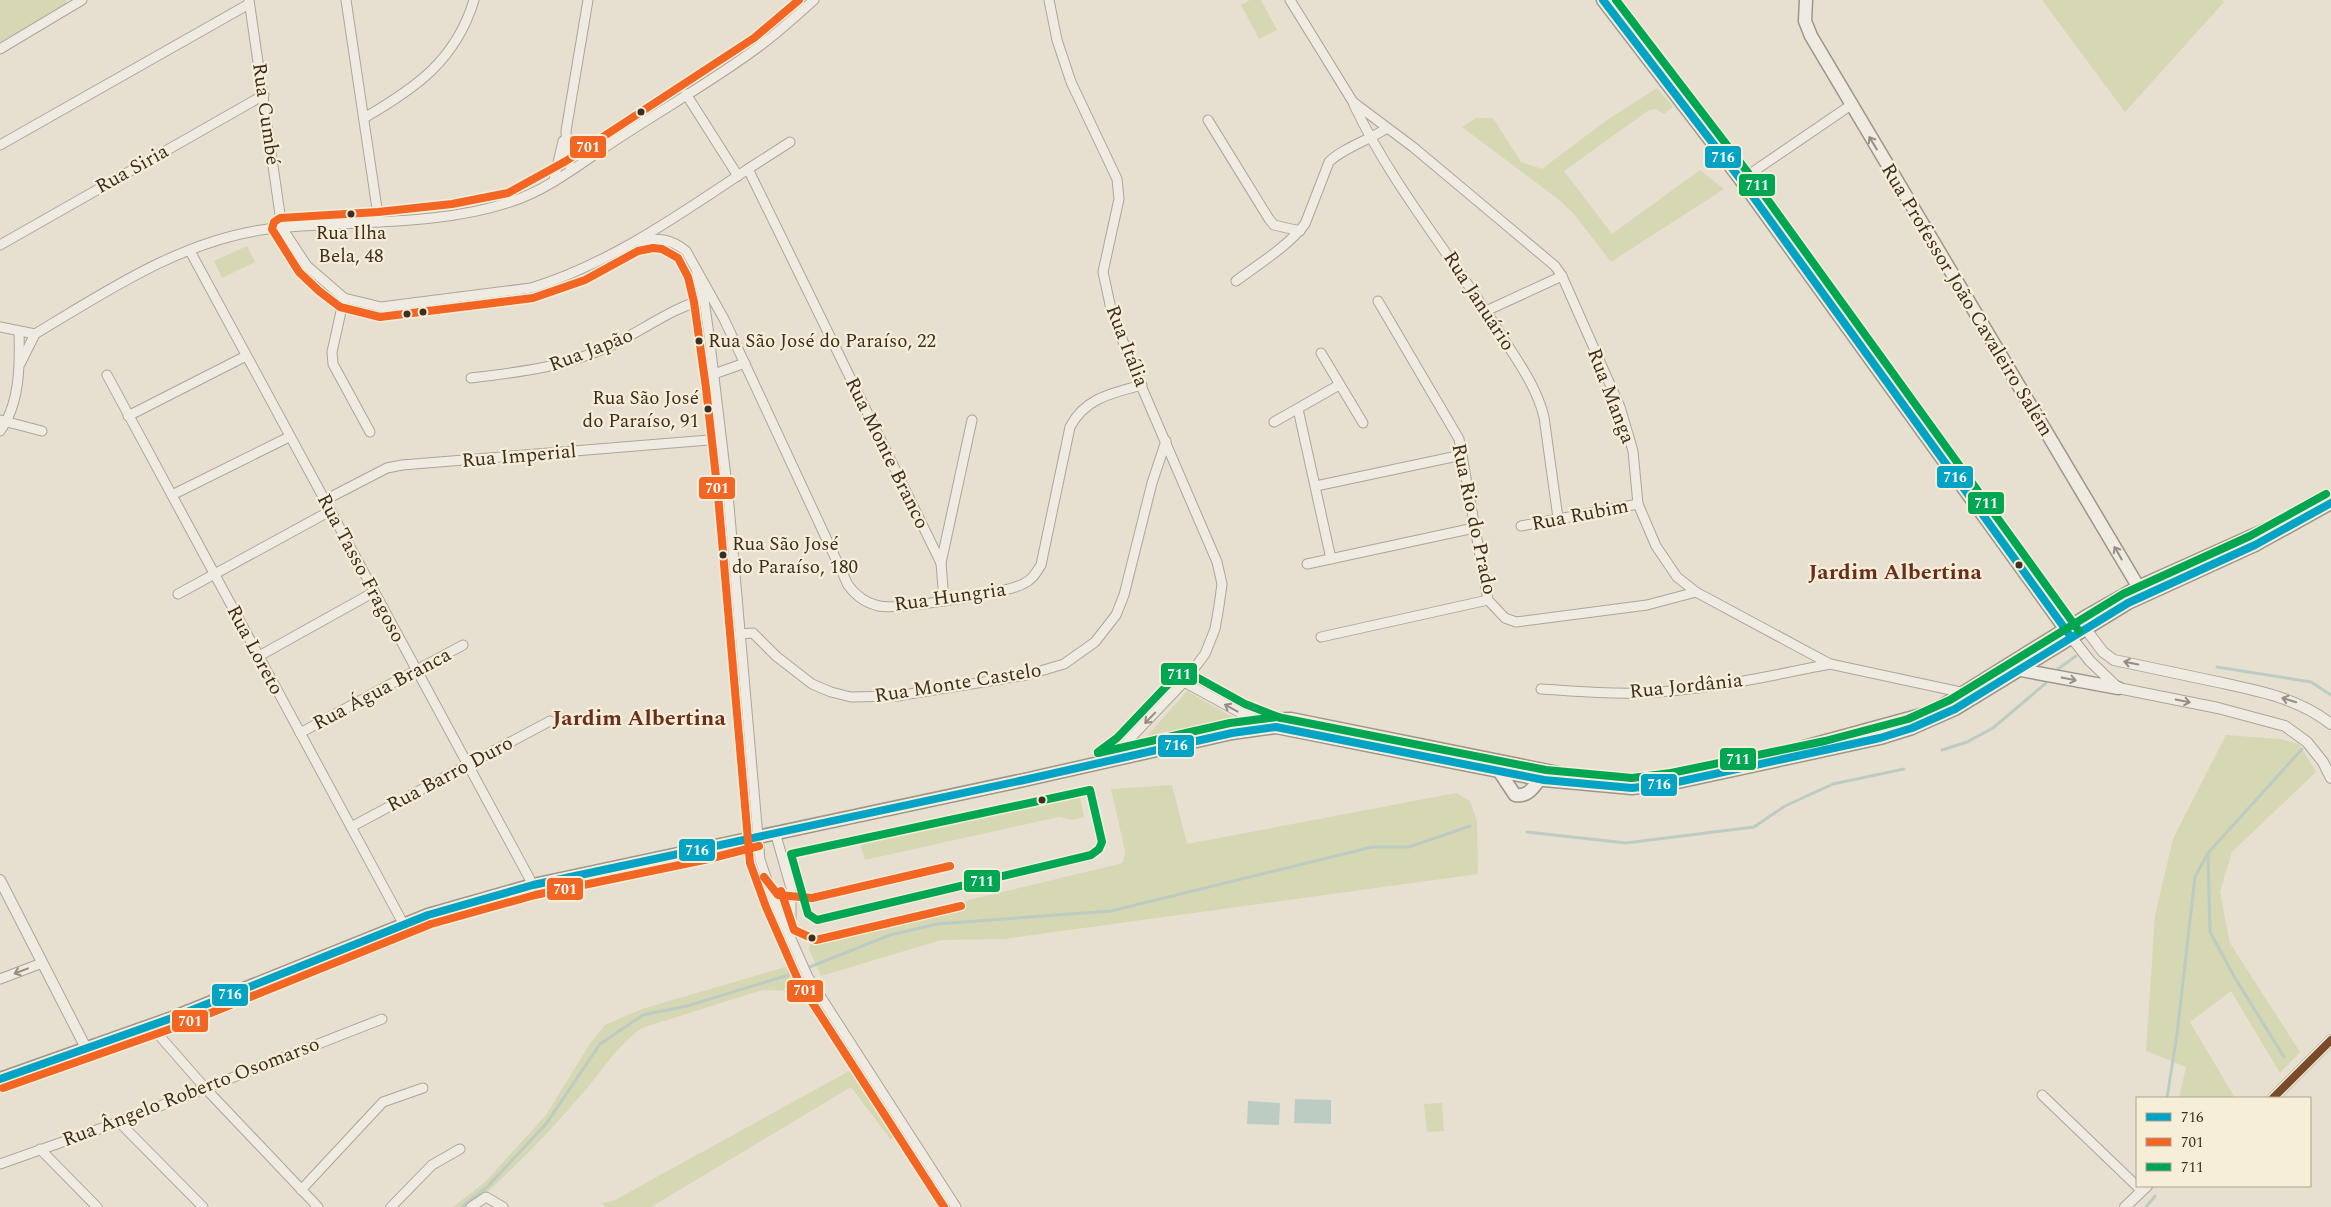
<svg xmlns="http://www.w3.org/2000/svg" width="2331" height="1207" viewBox="0 0 2331 1207" font-family="Spectral,serif">
<style>
.green{fill:#d6d7b3}
.water{fill:#bcccc2}
.lines{fill:none;stroke-linecap:round;stroke-linejoin:round}
.stream{stroke:#bcccc2;stroke-width:3}
.minor-casing{stroke:#ada599;stroke-width:11}
.tertiary-casing{stroke:#ada599;stroke-width:12}
.secondary-casing{stroke:#9c958a;stroke-width:15}
.minor{stroke:#efebe3;stroke-width:9}
.tertiary{stroke:#efebe3;stroke-width:10}
.secondary{stroke:#efebe3;stroke-width:12}
.bus-1-casing{stroke:#f7eed8;stroke-width:11}
.bus-2-casing{stroke:#f7eed8;stroke-width:11}
.bus-3-casing{stroke:#f7eed8;stroke-width:11}
.bus-4-casing{stroke:#f7eed8;stroke-width:11}
.bus-1{stroke:#03a3c5;stroke-width:8}
.bus-2{stroke:#f26522;stroke-width:8}
.bus-3{stroke:#00a651;stroke-width:8}
.bus-4{stroke:#7a4b2a;stroke-width:8}
.oneway{stroke:#968c82}
.bus-dot{fill:#3d2e20;stroke:#f7eed8;stroke-width:2}
.labels{text-anchor:middle;dominant-baseline:central;stroke-width:4.5;stroke-linejoin:round;paint-order:stroke}
.bus-label{font-size:19px;fill:#3d2e20;stroke:#f7eed8;text-anchor:start}
.street-label{font-size:20px;fill:#3d2e20;stroke:#f7eed8}
.quarter-label{font-size:22px;font-weight:bold;fill:#6b2e1e;stroke:#f7eed8}
.line-badge{stroke:#f7eed8;stroke-width:2}
.badge-label{font-size:14px;text-anchor:middle;font-weight:bold;fill:#fff}
</style>
<rect width="100%" height="100%" fill="#e7e0d1"/>
<!-- green -->
<g class="green">
<polygon points="0,0 66,0 68,5 0,42"/>
<polygon points="1250,0 1261,0 1277,30 1259,39 1241,5"/>
<polygon points="2042,0 2222,0 2224,2 2125,112"/>
<polygon points="1657,88 1673,107 1664,114 1656,109 1649,110 1564,171 1612,234 1700,170 1724,189 1611,262 1574,214 1558,199 1462,127 1476,118 1493,118 1521,162 1542,169 1607,120"/>
<polygon points="247,246 255,262 222,278 214,261"/>
<polygon points="1187,691 1239,721 1147,736"/>
<polygon points="2226,735 2281,739 2299,744 2316,772 2232,852 2220,892 2230,943 2300,1052 2280,1073 2231,991 2190,1022 2235,1098 2179,1098 2186,1067 2146,1051 2155,915 2173,839"/>
<polygon points="1172,785 1187,844 1456,793 1470,801 1477,821 1478,874 1004,939 941,940 821,976 809,949 810,943 819,936 1123,863 1125,851 1111,789"/>
<polygon points="1079,792 1084,817 1073,820 1059,817 865,860 859,841"/>
<path d="M 792,965 L 800,981 L 790,991 L 762,990 L 642,1028 C 619,1044 606,1065 588,1087 C 552,1129 513,1171 470,1207 L 453,1207 L 485,1182 L 546,1115 L 589,1045 L 605,1025 L 642,1009 Z"/>
<polygon points="853,1069 894,1133 891,1140 851,1087 651,1207 605,1207 602,1203 613,1201"/>
<polygon points="1442,1103 1444,1131 1427,1132 1424,1104"/>
</g>
<!-- water -->
<g class="water">
<polygon points="1295,1099 1331,1100 1331,1124 1294,1123"/>
<polygon points="1248,1101 1280,1103 1279,1125 1247,1124"/>
</g>
<g class="lines">
<!-- stream -->
<g class="stream">
<polyline points="2217,667 2311,682 2331,695"/>
<polyline points="2058,669 2076,656"/>
<polyline points="1942,750 1967,742 1993,728 2046,683"/>
<polyline points="1527,832 1626,843 1754,827 1785,806 1833,784 1904,769"/>
<polyline points="2208,855 2210,932 2235,978 2284,1057"/>
<polyline points="2167,1098 2177,1034 2195,877 2208,853 2302,749"/>
<polyline points="462,1207 487,1187 546,1124 600,1044 643,1015 687,1006 792,974 890,935 937,924 1111,911 1372,847 1409,847 1470,826"/>
<polyline points="2146,1207 2155,1196"/>
</g>
<defs>
<g id="minor">
<path d="M 249,0 L 282,228 L 307,266 L 344,298 L 381,307 L 531,288 C 610,264 680,214 748,169 L 941,563"/>
<polyline points="346,0 379,222"/>
<polyline points="1049,0 1057,40 1071,82 1117,179 1119,199 1103,272 1111,309 1130,360 1217,562 1222,584 1219,606 1215,629 1205,654 1184,682 1124,745 1103,760"/>
<polyline points="1290,0 1353,102 1413,147 1555,266 1562,276 1620,407 1633,451 1638,504 1656,546 1677,577 1696,592 1830,664 1965,693"/>
<polyline points="0,49 82,0"/>
<polyline points="686,94 738,176"/>
<path d="M 1354,105 C 1392,185 1451,255 1498,330 C 1515,358 1536,384 1544,417 L 1558,518"/>
<path d="M 364,118 C 416,88 456,60 474,0"/>
<polyline points="1208,120 1269,219 1274,225 1300,231"/>
<polyline points="0,145 249,4"/>
<polyline points="571,169 567,156 566,131 588,0"/>
<polyline points="748,169 790,142"/>
<polyline points="554,180 563,141"/>
<polyline points="1741,180 1851,105"/>
<path d="M 639,241 C 658,237 671,239 686,251 L 724,319 L 848,585 C 856,596 865,603 879,606 C 897,610 1006,593 1023,584 C 1032,580 1036,573 1041,565 L 1070,427 C 1085,398 1112,393 1142,385"/>
<polyline points="0,245 264,95"/>
<polyline points="190,251 533,885"/>
<polyline points="697,273 704,300 709,335 728,494 760,860 775,903 808,977 956,1207"/>
<path d="M 1236,281 C 1260,263 1287,247 1305,224 L 1329,162 C 1341,149 1371,139 1387,128"/>
<polyline points="344,298 332,352 333,364 370,432"/>
<polyline points="1378,301 1459,439 1488,600 1505,618 1516,622 1647,605 1696,592"/>
<polyline points="1486,311 1562,276"/>
<path d="M 0,327 L 35,334 C 107,291 182,240 268,229 C 345,220 436,227 510,202 C 549,190 585,160 619,138 C 666,107 716,79 761,45 C 780,31 797,15 814,0"/>
<polyline points="1321,353 1363,423"/>
<polyline points="20,364 35,334"/>
<polyline points="714,374 745,363"/>
<polyline points="107,375 404,925"/>
<path d="M 471,378 C 521,372 566,367 612,345 C 640,332 675,306 704,300"/>
<polyline points="1298,409 1331,559"/>
<polyline points="128,416 246,356"/>
<polyline points="0,420 42,431"/>
<polyline points="1274,422 1339,385"/>
<path d="M 0,431 C 20,404 20,365 19,332"/>
<polyline points="1316,486 1462,455"/>
<polyline points="172,495 289,437"/>
<polyline points="325,500 387,468 402,465 721,439"/>
<polyline points="1521,526 1638,504"/>
<polyline points="1307,564 1474,528"/>
<polyline points="178,594 330,511"/>
<polyline points="944,601 941,563 972,420"/>
<polyline points="739,634 753,633 776,656 812,684 831,692 851,697 897,696 1027,675 1064,664 1095,642 1116,615 1124,595 1152,483 1166,441"/>
<polyline points="1321,637 1488,600"/>
<polyline points="259,656 374,592"/>
<polyline points="1184,682 1241,713 1271,725"/>
<path d="M 1541,689 C 1573,691 1605,694 1637,693 C 1702,691 1766,677 1830,664"/>
<polyline points="300,733 463,645"/>
<polyline points="351,827 550,721"/>
<polyline points="775,832 791,888 791,935"/>
<polyline points="0,979 42,963"/>
<polyline points="150,1025 206,1089 318,1207"/>
<polyline points="2042,1095 2141,1190"/>
<polyline points="119,1122 203,1207"/>
<polyline points="40,1149 97,1207"/>
<polyline points="0,1164 119,1122 382,1019"/>
<polyline points="301,1190 383,1102 423,1088"/>
<polyline points="391,1207 432,1165 460,1149"/>
<polyline points="471,1207 486,1197 503,1207"/>
</g>
<g id="tertiary">
<path d="M 2085,628 L 2103,652 L 2114,660 C 2147,667 2180,674 2213,681 C 2254,690 2297,697 2331,724"/>
<polyline points="2071,637 2090,661 2118,688 2218,708 2285,726 2307,742 2323,762 2331,778"/>
<polyline points="0,880 86,1048"/>
<polyline points="2273,1098 2331,1040"/>
<polyline points="2125,1207 2147,1186"/>
</g>
<g id="secondary">
<polyline points="1603,0 1741,180 2069,634"/>
<polyline points="1806,0 1805,21 1811,36 2142,593"/>
<polyline points="2021,670 2118,688"/>
<polyline points="1266,720 1291,719 1568,775"/>
<polyline points="1804,747 1932,712 2085,617 2138,587 2274,526"/>
<path d="M 1499,771 L 1515,795 C 1528,797 1533,788 1540,779"/>
<polyline points="0,1079 172,1018 428,915 533,885 1024,780 1232,733 1276,727 1544,780 1632,788 1673,783 1880,738 1912,728 1955,709 2128,603 2255,545 2331,503"/>
</g>
</defs>
<!-- minor casing -->
<use href="#minor" class="minor-casing"/>
<!-- tertiary casing -->
<use href="#tertiary" class="tertiary-casing"/>
<!-- secondary casing -->
<use href="#secondary" class="secondary-casing"/>
<!-- minor -->
<use href="#minor" class="minor"/>
<!-- tertiary -->
<use href="#tertiary" class="tertiary"/>
<!-- secondary -->
<use href="#secondary" class="secondary"/>
<defs>
<g id="bus-1">
<polyline points="1603,0 1741,180 2071,637"/>
<polyline points="0,1079 172,1018 428,915 533,885 1024,780 1232,733 1276,727 1544,780 1632,788 1673,783 1880,738 1912,728 1955,709 2128,603 2255,545 2331,503"/>
</g>
<g id="bus-2">
<polyline points="799,0 754,38 566,161 508,193 452,204 378,212 280,218 274,222 272,229 299,272 319,291 340,307 380,317 533,298 585,280 638,251 653,248 662,249 678,258 688,277 694,302 706,388 718,495 750,863 766,907 799,982 944,1207"/>
<polyline points="764,877 778,895 812,898 950,866"/>
<polyline points="781,891 794,930 816,940 961,906"/>
<polyline points="3,1088 176,1027 431,924 535,895 704,860 759,846"/>
</g>
<g id="bus-3">
<polyline points="1616,0 1749,174 2079,631"/>
<polyline points="1098,752 1117,738 1177,675 1183,672 1189,673 1245,704 1281,718"/>
<polyline points="1098,753 1230,723 1277,717 1546,770 1632,778 1671,773 1825,741 1908,719 1950,700 2123,594 2250,536 2326,494"/>
<polygon points="1090,790 1102,842 1099,849 1091,855 817,920 808,914 791,854"/>
</g>
<polyline id="bus-4" points="2273,1098 2331,1040"/>
</defs>
<!-- bus-1 casing -->
<use href="#bus-1" class="bus-1-casing"/>
<!-- bus-2 casing -->
<use href="#bus-2" class="bus-2-casing"/>
<!-- bus-3 casing -->
<use href="#bus-3" class="bus-3-casing"/>
<!-- bus-4 casing -->
<use href="#bus-4" class="bus-4-casing"/>
<!-- bus-1 -->
<use href="#bus-1" class="bus-1"/>
<!-- bus-2 -->
<use href="#bus-2" class="bus-2"/>
<!-- bus-3 -->
<use href="#bus-3" class="bus-3"/>
<!-- bus-4 -->
<use href="#bus-4" class="bus-4"/>
</g>
<!-- one-way arrows -->
<defs><path id="oneway-shaft" d="M-6 0H5M1.5-3L5.5 0L1.5 3" fill="none" stroke-width="1.6" stroke-linecap="round" stroke-linejoin="round" transform="scale(1.25)"/></defs>
<g class="oneway">
<use href="#oneway-shaft" transform="translate(1873 143) rotate(-121)"/>
<use href="#oneway-shaft" transform="translate(2118 553) rotate(-120)"/>
<use href="#oneway-shaft" transform="translate(2131 663) rotate(-168)"/>
<use href="#oneway-shaft" transform="translate(2069 679) rotate(11)"/>
<use href="#oneway-shaft" transform="translate(2289 700) rotate(-163)"/>
<use href="#oneway-shaft" transform="translate(2183 701) rotate(11)"/>
<use href="#oneway-shaft" transform="translate(1231 708) rotate(-151)"/>
<use href="#oneway-shaft" transform="translate(1150 718) rotate(134)"/>
<use href="#oneway-shaft" transform="translate(21 971) rotate(159)"/>
</g>
<!-- markers -->
<g class="bus-dot">
<circle cx="641" cy="112" r="4.5"/>
<circle cx="351" cy="214" r="4.5"/>
<circle cx="423" cy="312" r="4.5"/>
<circle cx="407" cy="314" r="4.5"/>
<circle cx="699" cy="341" r="4.5"/>
<circle cx="708" cy="409" r="4.5"/>
<circle cx="723" cy="555" r="4.5"/>
<circle cx="2019" cy="565" r="4.5"/>
<circle cx="1042" cy="800" r="4.5"/>
<circle cx="812" cy="938" r="4.5"/>
</g>
<g class="labels">
<!-- bus labels -->
<g class="bus-label">
<text x="351" y="233" text-anchor="middle">Rua Ilha<tspan x="351" dy="23">Bela, 48</tspan></text>
<text x="708" y="341">Rua São José do Paraíso, 22</text>
<text x="699" y="398" text-anchor="end">Rua São José<tspan x="699" dy="23">do Paraíso, 91</tspan></text>
<text x="732" y="544">Rua São José<tspan x="732" dy="23">do Paraíso, 180</tspan></text>
</g>
<!-- street labels -->
<g class="street-label">
<text transform="translate(266 114) rotate(82)">Rua Cumbé</text>
<text transform="translate(132 169) rotate(-29)">Rua Siria</text>
<text transform="translate(1967 300) rotate(59)">Rua Professor João Cavaleiro Salém</text>
<text transform="translate(1479 301) rotate(57)">Rua Januário</text>
<text transform="translate(1127 346) rotate(69)">Rua Itália</text>
<text transform="translate(591 350) rotate(-21)">Rua Japão</text>
<text transform="translate(1611 396) rotate(69)">Rua Manga</text>
<text transform="translate(887 453) rotate(64)">Rua Monte Branco</text>
<text transform="translate(519 456) rotate(-5)">Rua Imperial</text>
<text transform="translate(1580 515) rotate(-11)">Rua Rubim</text>
<text transform="translate(1474 519) rotate(78)">Rua Rio do Prado</text>
<text transform="translate(361 568) rotate(62)">Rua Tasso Fragoso</text>
<text transform="translate(950 597) rotate(-8)">Rua Hungria</text>
<text transform="translate(255 650) rotate(62)">Rua Loreto</text>
<text transform="translate(958 683) rotate(-9)">Rua Monte Castelo</text>
<text transform="translate(1686 686) rotate(-6)">Rua Jordânia</text>
<text transform="translate(382 689) rotate(-28)">Rua Água Branca</text>
<text transform="translate(450 774) rotate(-28)">Rua Barro Duro</text>
<text transform="translate(191 1092) rotate(-21)">Rua Ângelo Roberto Osomarso</text>
</g>
<!-- quarter labels -->
<g class="quarter-label">
<text x="1895" y="572">Jardim Albertina</text>
<text x="639" y="718">Jardim Albertina</text>
</g>
</g>
<g class="line-badge">
<rect x="569" y="135" width="38" height="24" rx="5" fill="#f26522"/>
<rect x="1704" y="145" width="38" height="24" rx="5" fill="#03a3c5"/>
<rect x="1738" y="173" width="38" height="24" rx="5" fill="#00a651"/>
<rect x="1936" y="465" width="38" height="24" rx="5" fill="#03a3c5"/>
<rect x="698" y="476" width="38" height="24" rx="5" fill="#f26522"/>
<rect x="1967" y="491" width="38" height="24" rx="5" fill="#00a651"/>
<rect x="1160" y="662" width="38" height="24" rx="5" fill="#00a651"/>
<rect x="1157" y="734" width="38" height="24" rx="5" fill="#03a3c5"/>
<rect x="1719" y="747" width="38" height="24" rx="5" fill="#00a651"/>
<rect x="1640" y="773" width="38" height="24" rx="5" fill="#03a3c5"/>
<rect x="678" y="838" width="38" height="24" rx="5" fill="#03a3c5"/>
<rect x="963" y="869" width="38" height="24" rx="5" fill="#00a651"/>
<rect x="546" y="877" width="38" height="24" rx="5" fill="#f26522"/>
<rect x="786" y="979" width="38" height="24" rx="5" fill="#f26522"/>
<rect x="211" y="983" width="38" height="24" rx="5" fill="#03a3c5"/>
<rect x="171" y="1009" width="38" height="24" rx="5" fill="#f26522"/>
</g>
<g class="badge-label">
<text x="588" y="152">701</text>
<text x="1723" y="162">716</text>
<text x="1757" y="190">711</text>
<text x="1955" y="482">716</text>
<text x="717" y="493">701</text>
<text x="1986" y="508">711</text>
<text x="1179" y="679">711</text>
<text x="1176" y="750">716</text>
<text x="1738" y="764">711</text>
<text x="1659" y="789">716</text>
<text x="697" y="855">716</text>
<text x="982" y="886">711</text>
<text x="565" y="894">701</text>
<text x="805" y="995">701</text>
<text x="230" y="999">716</text>
<text x="190" y="1026">701</text>
</g>
<!-- legend -->
<rect x="2136" y="1097" width="175" height="90" fill="#f7eed8" stroke="#ada18e"/>
<rect x="2146" y="1113" width="25" height="8" fill="#03a3c5" stroke="#ada18e"/>
<text x="2181" y="1122" font-size="15" fill="#3d2e20">716</text>
<rect x="2146" y="1138" width="25" height="8" fill="#f26522" stroke="#ada18e"/>
<text x="2181" y="1147" font-size="15" fill="#3d2e20">701</text>
<rect x="2146" y="1163" width="25" height="8" fill="#00a651" stroke="#ada18e"/>
<text x="2181" y="1172" font-size="15" fill="#3d2e20">711</text>
</svg>
